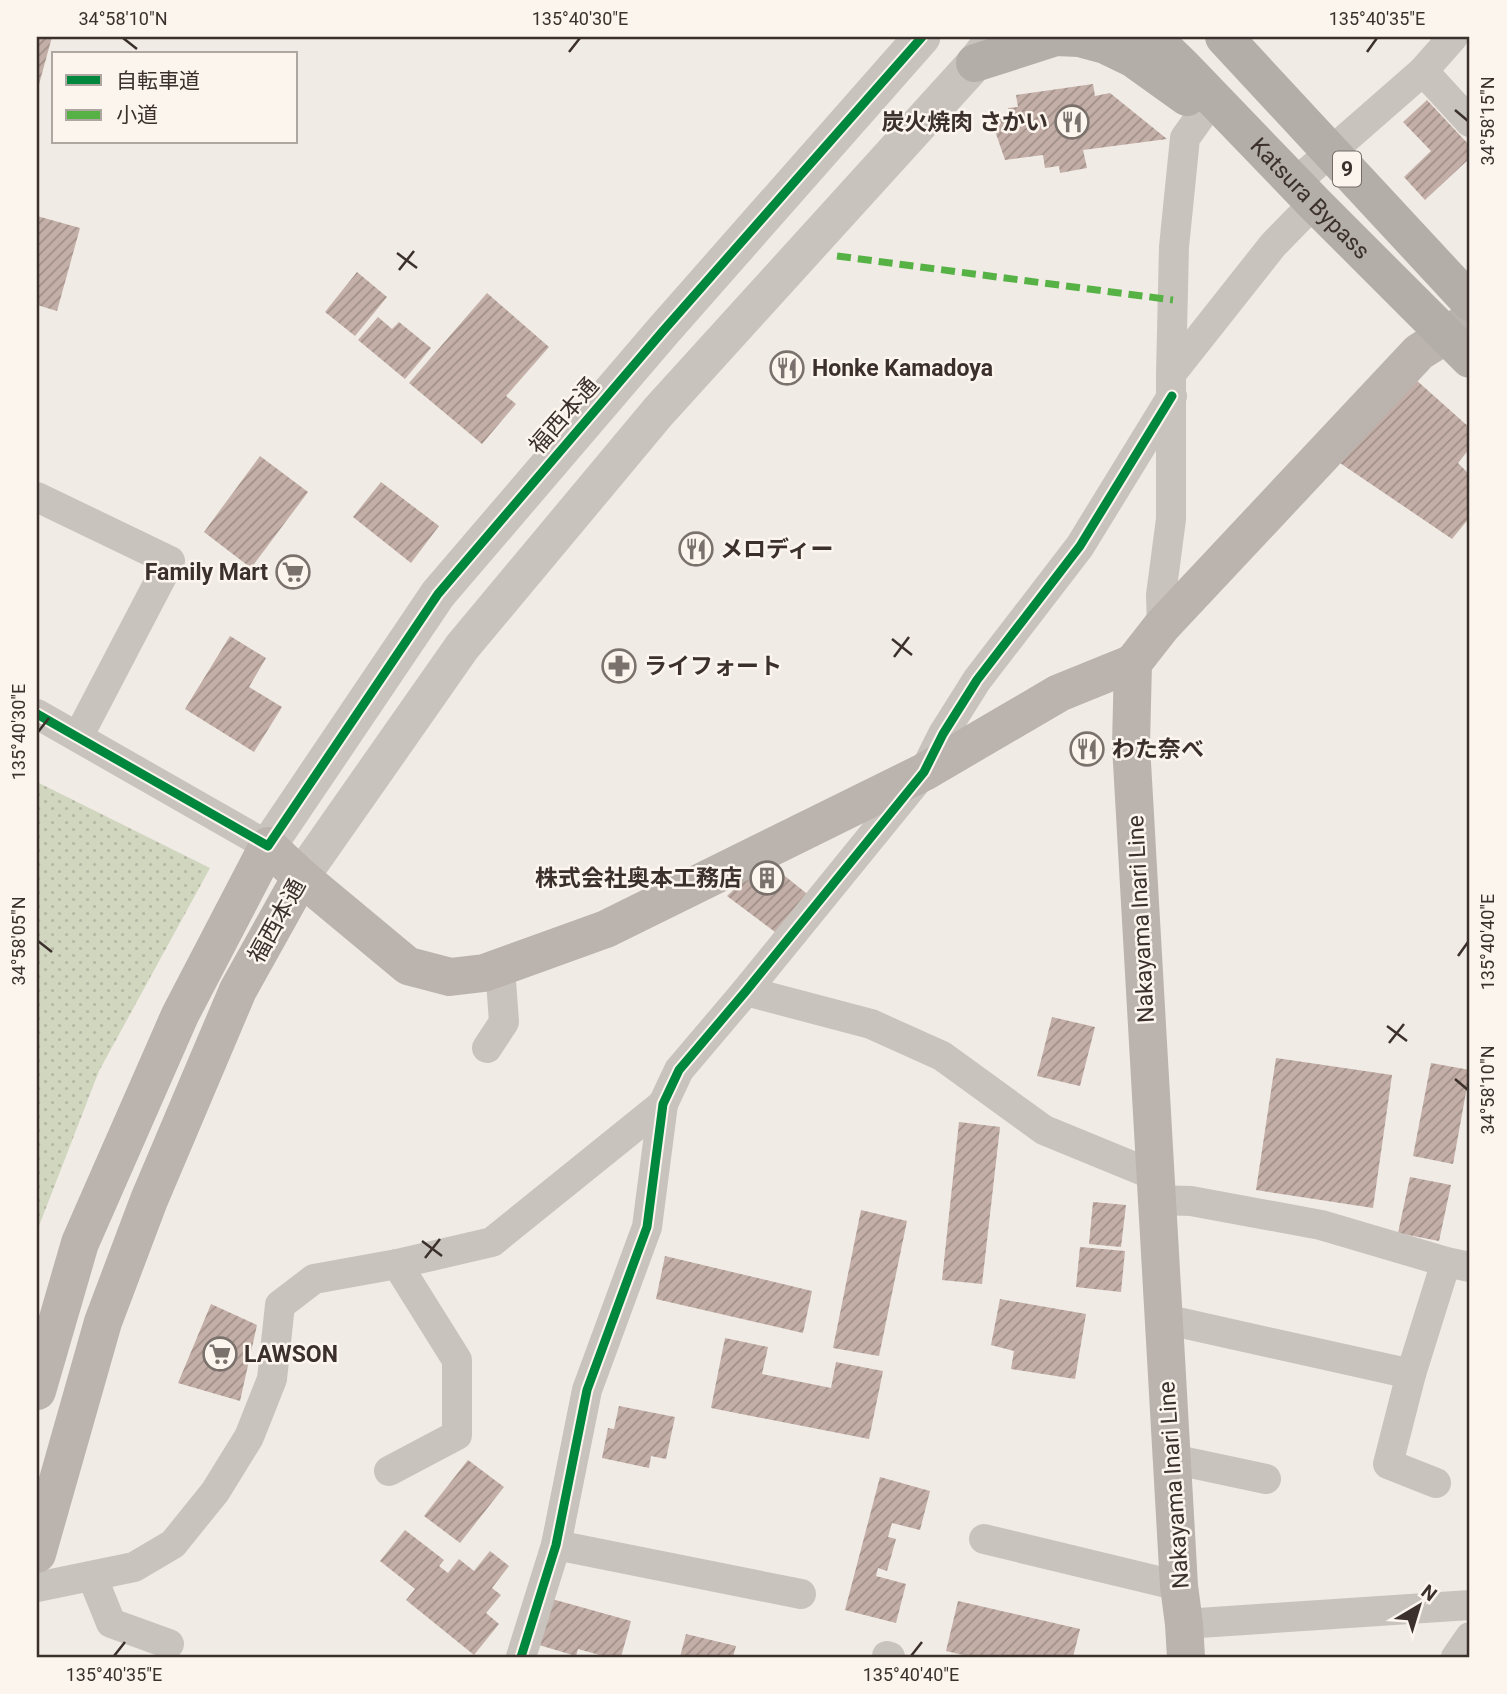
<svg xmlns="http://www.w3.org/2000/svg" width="1507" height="1694" viewBox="0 0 1507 1694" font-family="Roboto,'Noto Sans JP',sans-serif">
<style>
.park{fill:url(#park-dots)}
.building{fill:url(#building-hatch)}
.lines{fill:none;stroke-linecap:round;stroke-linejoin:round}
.minor{stroke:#c9c3be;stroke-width:30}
.tertiary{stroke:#c9c3be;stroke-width:37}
.secondary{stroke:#bab3ae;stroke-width:38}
.trunk{stroke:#b4aea8;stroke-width:38}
.quiet{stroke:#57b246;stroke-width:7;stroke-dasharray:14 7;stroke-linecap:butt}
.cycleway-casing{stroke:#fbf5ee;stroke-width:13}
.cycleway{stroke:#00873e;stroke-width:9}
.ticks{fill:none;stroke:#3b302b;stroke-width:2.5}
.labels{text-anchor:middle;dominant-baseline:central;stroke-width:5;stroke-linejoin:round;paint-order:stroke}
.shield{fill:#fbf5ee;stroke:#756b66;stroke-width:2}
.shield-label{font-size:21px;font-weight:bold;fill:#3b302b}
.poi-label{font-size:23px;font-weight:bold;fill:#3b302b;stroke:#fbf5ee;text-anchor:start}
.street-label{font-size:23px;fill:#3b302b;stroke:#fbf5ee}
.neatline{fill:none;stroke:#3b302b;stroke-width:2.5}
.ticks-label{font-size:18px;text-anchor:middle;fill:#3b302b}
</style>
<defs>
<pattern id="park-dots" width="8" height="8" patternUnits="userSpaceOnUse" patternTransform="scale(1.75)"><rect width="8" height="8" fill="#d1d6bf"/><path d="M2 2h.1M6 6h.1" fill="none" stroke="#b4b8a4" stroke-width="1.8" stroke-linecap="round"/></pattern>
<pattern id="building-hatch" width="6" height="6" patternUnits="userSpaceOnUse" patternTransform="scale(1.75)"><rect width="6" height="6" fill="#c3afa7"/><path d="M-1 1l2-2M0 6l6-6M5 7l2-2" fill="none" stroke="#a08f88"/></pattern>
</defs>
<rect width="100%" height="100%" fill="#f0ebe5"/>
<!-- park -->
<polygon class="park" points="37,782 210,868 99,1071 37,1231"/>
<!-- building -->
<g class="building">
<polygon points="37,37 52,37 38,88 37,88"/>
<polygon points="1093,84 1095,96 1110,93 1167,139 1083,150 1087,168 1060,173 1059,166 1045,168 1043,155 1005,160 992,122 1010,115 1008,108 1018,107 1016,95"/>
<polygon points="1427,100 1470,146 1470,158 1425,200 1404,177 1431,151 1403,122"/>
<polygon points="37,216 80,228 57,311 37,305"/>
<polygon points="357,272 387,297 355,336 325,312"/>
<polygon points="487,293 549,347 506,396 516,404 482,444 409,383"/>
<polygon points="378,317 392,329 399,322 431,348 405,379 358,340"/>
<polygon points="1415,379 1470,428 1470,448 1458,463 1470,475 1470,517 1452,539 1340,463"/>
<polygon points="260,456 308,492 251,568 204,532"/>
<polygon points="381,482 439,526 411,563 353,517"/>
<polygon points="230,636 266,658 249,687 282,707 254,752 185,709"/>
<polygon points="765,860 811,897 775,932 727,896"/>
<polygon points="1052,1017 1095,1027 1080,1086 1037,1076"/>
<polygon points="1276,1058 1392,1075 1373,1208 1256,1190"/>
<polygon points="1431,1063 1470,1070 1453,1164 1413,1156"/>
<polygon points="959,1122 1000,1127 982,1284 942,1280"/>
<polygon points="1410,1177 1451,1185 1439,1241 1398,1233"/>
<polygon points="1093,1202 1126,1205 1121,1247 1089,1244"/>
<polygon points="861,1210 907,1221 879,1356 833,1348"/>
<polygon points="1080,1247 1125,1251 1121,1292 1076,1287"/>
<polygon points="665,1256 812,1291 803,1333 656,1299"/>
<polygon points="1000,1299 1086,1314 1075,1379 1011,1369 1014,1351 991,1345"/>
<polygon points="211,1304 257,1325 240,1401 178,1383"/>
<polygon points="725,1338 768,1347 762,1374 831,1388 836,1362 883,1371 869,1439 711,1408"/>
<polygon points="619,1406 675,1417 666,1459 651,1456 649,1468 602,1458 608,1428 614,1429"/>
<polygon points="468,1460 504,1487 460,1543 424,1516"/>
<polygon points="880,1477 930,1491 920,1530 892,1523 888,1537 896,1539 887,1571 878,1568 876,1576 906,1584 896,1623 845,1610"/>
<polygon points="405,1530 444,1560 439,1566 448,1573 459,1559 474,1571 490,1551 509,1566 492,1588 501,1595 486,1613 499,1624 474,1655 406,1600 415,1589 380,1561"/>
<polygon points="552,1599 631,1621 621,1657 607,1657 578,1649 576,1656 539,1645"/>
<polygon points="958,1601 1080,1629 1073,1657 972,1657 946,1651"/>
<polygon points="686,1634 736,1646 733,1657 680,1657"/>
</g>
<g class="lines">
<!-- minor -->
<g class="minor">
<polyline points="1423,71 1470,122"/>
<polyline points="1295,183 1423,71 1453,37"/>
<polyline points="1171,374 1273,245 1314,203"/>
<polyline points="37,497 170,561 78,737"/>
<polyline points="1162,626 1161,595 1171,519 1171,374 1174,247 1185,138 1205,110"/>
<polyline points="37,714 268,846"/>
<polyline points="746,991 871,1024 942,1056 1044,1130 1156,1176"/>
<polyline points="487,1048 504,1022 500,967"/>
<polyline points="1157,1200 1191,1201 1321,1225 1446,1262 1470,1267"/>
<polyline points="1164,1319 1411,1374"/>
<polyline points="1172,1459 1266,1479"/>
<polyline points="389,1471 457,1435 457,1360 397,1264"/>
<polyline points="1436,1483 1388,1464 1411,1374 1446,1262"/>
<polyline points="984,1539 1179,1586"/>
<polyline points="556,1545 801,1594"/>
<polyline points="92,1576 111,1623 169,1644"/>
<polyline points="37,1587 134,1567 173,1544 215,1492 249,1437 272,1379 280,1305 314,1279 397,1264 492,1242 663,1104"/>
<polyline points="1184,1624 1470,1605"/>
<polyline points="887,1656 890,1657"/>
<polyline points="521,1657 556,1545 587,1390 647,1227 663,1104 679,1070 746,991 924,772 943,734 977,680 1080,546 1172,396"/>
<polyline points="1456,1657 1470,1637"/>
</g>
<!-- tertiary -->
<g class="tertiary">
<polyline points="268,846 438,594 663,331 922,37"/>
<polyline points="301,877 462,647 658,412 975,63 993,40"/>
</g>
<!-- secondary -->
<g class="secondary">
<polyline points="37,1391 80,1243 180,1015 268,846 301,877 408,966 450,977 484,973 606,929 924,772 1059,693 1133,663"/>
<polyline points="37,1554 103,1322 149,1200 238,990 301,877"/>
<polyline points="1186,1657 1184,1624 1179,1586 1131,745 1133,663 1162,626 1419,352 1470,320"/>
</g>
<!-- trunk -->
<g class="trunk">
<path id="s1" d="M 1152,37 L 1183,67 L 1314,203 L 1470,359"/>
<polyline points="1224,37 1470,302"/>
<polyline points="975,63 1056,37 1079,38 1105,45 1134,59 1187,97"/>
</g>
<!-- quiet -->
<polyline class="quiet" points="837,256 1173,300"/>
<defs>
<g id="cycleway">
<polyline points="37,714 268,846 438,594 663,331 922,37"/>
<polyline points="521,1657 556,1545 587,1390 647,1227 663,1104 679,1070 746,991 924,772 943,734 977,680 1080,546 1172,396"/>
</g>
</defs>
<!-- cycleway casing -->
<use href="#cycleway" class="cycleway-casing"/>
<!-- cycleway -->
<use href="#cycleway" class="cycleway"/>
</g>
<!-- ticks -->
<path class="ticks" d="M 123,38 L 137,49M 569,52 L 580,38M 1367,52 L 1377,38M 1455,110 L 1468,121M 397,253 L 417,268M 399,270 L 414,251M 892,639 L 912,655M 894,657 L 909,637M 38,732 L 49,718M 38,941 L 52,952M 1458,956 L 1468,942M 1387,1026 L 1407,1041M 1389,1043 L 1404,1024M 1455,1079 L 1468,1090M 422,1241 L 442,1256M 425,1258 L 440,1239M 114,1656 L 125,1642M 911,1656 L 922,1642"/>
<!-- icons -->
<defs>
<symbol id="restaurant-ring" viewBox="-11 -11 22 22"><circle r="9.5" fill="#fbf5ee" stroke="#7a716c" stroke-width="1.5"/><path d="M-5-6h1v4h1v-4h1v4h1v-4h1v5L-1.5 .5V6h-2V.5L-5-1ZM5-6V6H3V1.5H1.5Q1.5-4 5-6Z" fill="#7a716c"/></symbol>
<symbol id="supermarket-ring" viewBox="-11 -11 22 22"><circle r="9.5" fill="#fbf5ee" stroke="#7a716c" stroke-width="1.5"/><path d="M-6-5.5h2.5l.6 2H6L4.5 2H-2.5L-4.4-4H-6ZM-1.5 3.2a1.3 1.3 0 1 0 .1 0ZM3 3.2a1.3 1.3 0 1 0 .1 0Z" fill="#7a716c"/></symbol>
<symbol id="pharmacy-ring" viewBox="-11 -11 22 22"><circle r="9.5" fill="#fbf5ee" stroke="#7a716c" stroke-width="1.5"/><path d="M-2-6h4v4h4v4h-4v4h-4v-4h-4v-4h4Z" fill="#7a716c"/></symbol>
<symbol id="building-ring" viewBox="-11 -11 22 22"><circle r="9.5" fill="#fbf5ee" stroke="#7a716c" stroke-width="1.5"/><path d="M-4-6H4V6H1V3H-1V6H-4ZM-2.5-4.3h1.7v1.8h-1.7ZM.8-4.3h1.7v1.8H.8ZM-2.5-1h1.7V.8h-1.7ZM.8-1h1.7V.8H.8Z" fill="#7a716c"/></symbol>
</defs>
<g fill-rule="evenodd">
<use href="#restaurant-ring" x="1053" y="103" width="38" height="38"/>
<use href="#restaurant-ring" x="768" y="349" width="38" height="38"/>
<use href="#restaurant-ring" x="677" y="530" width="38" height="38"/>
<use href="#supermarket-ring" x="274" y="553" width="38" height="38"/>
<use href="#pharmacy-ring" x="600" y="647" width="38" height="38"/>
<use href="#restaurant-ring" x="1068" y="730" width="38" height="38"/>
<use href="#building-ring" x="748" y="859" width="38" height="38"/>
<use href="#supermarket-ring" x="201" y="1335" width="38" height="38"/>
</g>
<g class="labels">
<!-- shield labels -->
<rect class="shield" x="1333" y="151.5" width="28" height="35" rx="5"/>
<g class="shield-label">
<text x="1347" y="169">9</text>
</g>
<!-- poi labels -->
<g class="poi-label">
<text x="1048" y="122" text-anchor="end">炭火焼肉 さかい</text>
<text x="812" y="368">Honke Kamadoya</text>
<text x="720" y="549">メロディー</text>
<text x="268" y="572" text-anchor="end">Family Mart</text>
<text x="644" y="666">ライフォート</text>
<text x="1112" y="749">わた奈べ</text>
<text x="742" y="878" text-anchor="end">株式会社奥本工務店</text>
<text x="244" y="1354">LAWSON</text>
</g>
<!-- street labels -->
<g class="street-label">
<text stroke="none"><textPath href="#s1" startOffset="226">Katsura Bypass</textPath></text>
<text transform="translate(564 416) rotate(-49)">福西本通</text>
<text transform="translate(1141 919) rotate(-93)">Nakayama Inari Line</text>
<text transform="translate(277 921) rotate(-61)">福西本通</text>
<text transform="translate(1174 1485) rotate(-94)">Nakayama Inari Line</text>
</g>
</g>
<!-- border -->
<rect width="1507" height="1694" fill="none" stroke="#fbf5ee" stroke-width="77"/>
<!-- legend -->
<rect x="52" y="52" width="245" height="91" fill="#fbf5ee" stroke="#aea6a0" stroke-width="2"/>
<rect x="66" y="75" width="35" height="10" fill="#00873e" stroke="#aea6a0" stroke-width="2"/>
<text x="116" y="88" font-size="21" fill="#3b302b">自転車道</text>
<rect x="66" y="110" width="35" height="10" fill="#57b246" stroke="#aea6a0" stroke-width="2"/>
<text x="116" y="122" font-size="21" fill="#3b302b">小道</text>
<!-- north arrow -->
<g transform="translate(1419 1606) rotate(38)" stroke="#fbf5ee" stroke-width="5" paint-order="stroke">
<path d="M0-5L12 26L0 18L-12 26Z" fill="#3b302b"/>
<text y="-10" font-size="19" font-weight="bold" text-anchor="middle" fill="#3b302b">N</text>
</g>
<rect x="38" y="38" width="1430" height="1618" class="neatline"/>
<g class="ticks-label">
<text x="123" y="25">34°58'10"N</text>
<text x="580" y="25">135°40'30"E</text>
<text x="1377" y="25">135°40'35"E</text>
<text transform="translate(1488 121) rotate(-90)" y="6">34°58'15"N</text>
<text transform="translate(19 732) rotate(-90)" y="6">135°40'30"E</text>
<text transform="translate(19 941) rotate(-90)" y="6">34°58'05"N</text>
<text transform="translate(1488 942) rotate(-90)" y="6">135°40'40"E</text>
<text transform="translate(1488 1090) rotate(-90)" y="6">34°58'10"N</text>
<text x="114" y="1681">135°40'35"E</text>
<text x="911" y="1681">135°40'40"E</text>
</g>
</svg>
